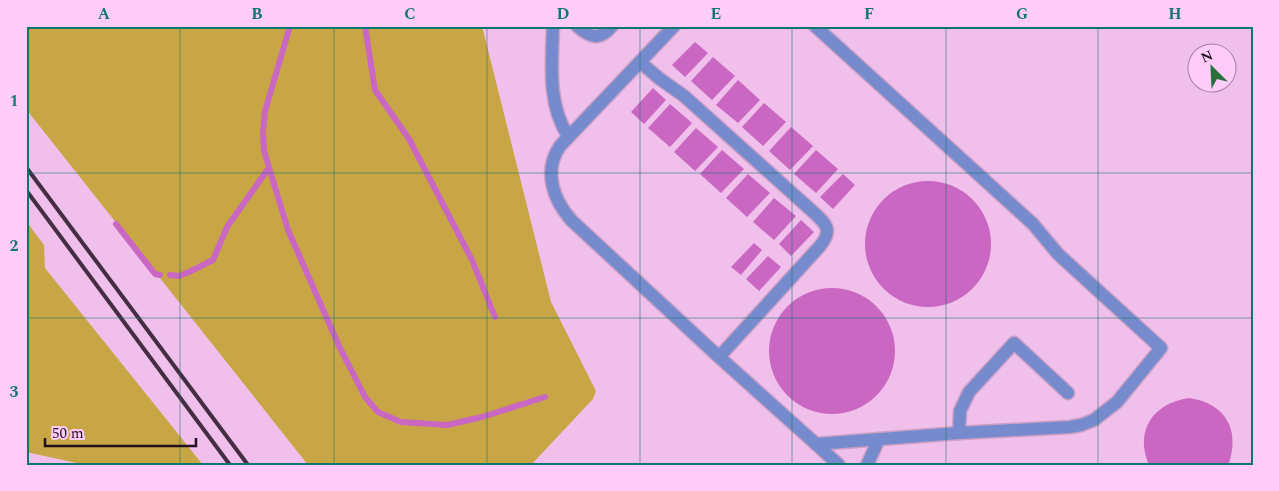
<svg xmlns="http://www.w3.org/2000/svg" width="1279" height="491" viewBox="0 0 1279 491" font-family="Spectral,serif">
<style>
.green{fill:#c8a645}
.water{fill:#ca67c2}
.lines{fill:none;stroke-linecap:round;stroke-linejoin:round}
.stream{stroke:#ca67c2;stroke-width:6}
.minor-casing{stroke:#cba0c6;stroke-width:15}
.minor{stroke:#768bcd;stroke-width:12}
.rail{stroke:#452e43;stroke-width:4}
.grid{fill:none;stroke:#0f766e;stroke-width:1;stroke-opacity:0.55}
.neatline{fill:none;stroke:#0f766e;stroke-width:2}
.grid-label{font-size:16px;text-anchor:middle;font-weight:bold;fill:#0f766e}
</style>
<rect width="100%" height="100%" fill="#f0bfeb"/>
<!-- green -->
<g class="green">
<polygon points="26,26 482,26 551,302 596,391 593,399 531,465 308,465 26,109"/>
<polygon points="26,221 44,245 45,268 203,465 86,465 26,452"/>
</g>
<!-- water -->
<g class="water">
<polygon points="695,42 708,53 685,77 672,65"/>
<polygon points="713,57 735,76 712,100 691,81"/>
<polygon points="738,80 760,100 738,123 716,105"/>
<polygon points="653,88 666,100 644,124 631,112"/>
<polygon points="764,103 786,122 763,146 742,127"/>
<polygon points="670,104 692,123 670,147 648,128"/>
<polygon points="791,127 813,146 790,170 769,151"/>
<polygon points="696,128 718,147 695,171 674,152"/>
<polygon points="722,150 744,169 721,193 700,174"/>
<polygon points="816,150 838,169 816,193 794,174"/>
<polygon points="748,174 770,193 747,217 726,198"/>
<polygon points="843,174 855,185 833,209 820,197"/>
<circle cx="928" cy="244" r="63"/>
<polygon points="774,198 796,216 774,240 753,222"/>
<polygon points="801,220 814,232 791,256 779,244"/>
<polygon points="754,243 762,250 741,275 731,267"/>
<polygon points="768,256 781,267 759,291 746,279"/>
<circle cx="832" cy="351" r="63"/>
<path d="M 1189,398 C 1225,403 1240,429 1229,463 L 1228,465 L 1149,465 C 1134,431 1153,403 1189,398 Z"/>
</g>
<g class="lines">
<!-- stream -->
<g class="stream">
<polyline points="290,26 265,111 263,132 264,151 288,230 339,346 365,397 378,412 401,422 447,425 482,417 545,397"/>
<polyline points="365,26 375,90 409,139 472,260 495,317"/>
<polyline points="116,224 155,274 160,275"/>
<polyline points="170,275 179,276 189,272 213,260 227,227 268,169"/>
</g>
<defs>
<g id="minor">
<path d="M 553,26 C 552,64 547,103 568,136"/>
<path d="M 577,26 C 591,38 599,41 612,26"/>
<path d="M 674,26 L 560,146 C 543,171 553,199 571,220 L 719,357 L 816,444 L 959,433 L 1070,427 L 1081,425 L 1094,420 L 1117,402 L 1161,348 L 1058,254 L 1033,224 L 815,26"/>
<path d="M 640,62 L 660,79 L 684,96 L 811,210 C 825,223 834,229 820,246 L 719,357"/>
<polyline points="959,433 960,411 969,392 1014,343 1068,393"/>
<polyline points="816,444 839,465"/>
<polyline points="867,465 879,439"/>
</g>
</defs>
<!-- minor casing -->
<use href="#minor" class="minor-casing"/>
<!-- minor -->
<use href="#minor" class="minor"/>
<!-- rail -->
<g class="rail">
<polyline points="26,167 248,465"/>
<polyline points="26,190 230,465"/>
</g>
</g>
<!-- grid -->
<path class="grid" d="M 180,26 L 180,465M 334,26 L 334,465M 487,26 L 487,465M 640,26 L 640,465M 792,26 L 792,465M 946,26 L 946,465M 1098,26 L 1098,465M 26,173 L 1253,173M 26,318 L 1253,318"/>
<!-- border -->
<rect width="1279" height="491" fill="none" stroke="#feccf8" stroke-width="55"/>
<!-- north arrow -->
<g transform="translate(1212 68) rotate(336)"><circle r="24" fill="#feccf8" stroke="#a681a2"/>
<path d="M0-4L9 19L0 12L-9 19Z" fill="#27703d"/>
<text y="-8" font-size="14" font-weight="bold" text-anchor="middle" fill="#211020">N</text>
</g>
<!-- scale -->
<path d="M45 438v8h151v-8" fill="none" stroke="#211020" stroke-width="2.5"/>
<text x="52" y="438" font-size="15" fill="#211020" stroke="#feccf8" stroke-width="4" paint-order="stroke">50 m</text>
<rect x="28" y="28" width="1224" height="436" class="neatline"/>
<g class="grid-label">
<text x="104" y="19">A</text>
<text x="257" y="19">B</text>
<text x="410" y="19">C</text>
<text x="563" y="19">D</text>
<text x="716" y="19">E</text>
<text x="869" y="19">F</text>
<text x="1022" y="19">G</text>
<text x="1175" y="19">H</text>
<text x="14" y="106">1</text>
<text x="14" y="251">2</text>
<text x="14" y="397">3</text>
</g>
</svg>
